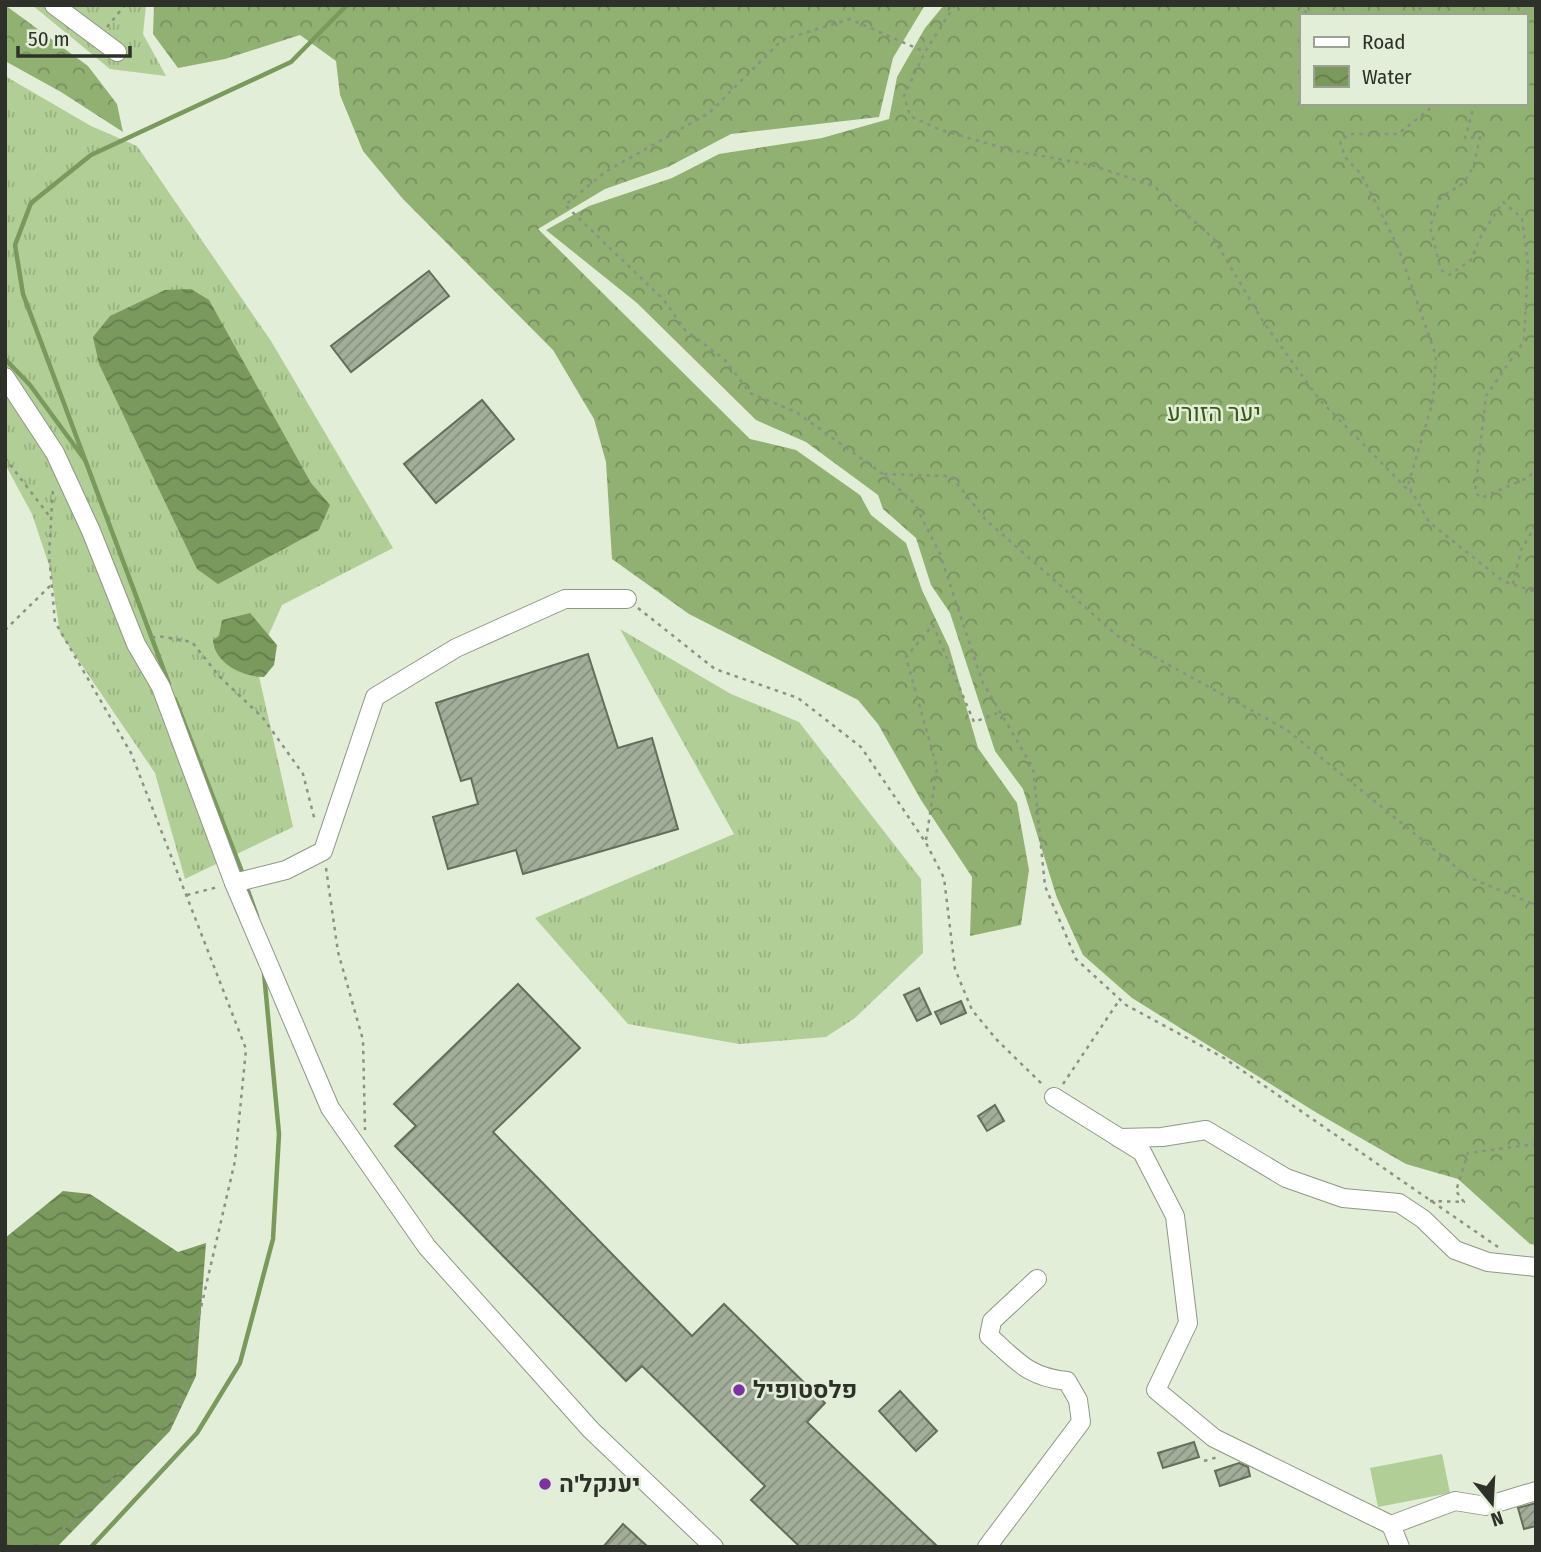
<svg xmlns="http://www.w3.org/2000/svg" width="1541" height="1552" viewBox="0 0 1541 1552" font-family="'Fira Sans Condensed',Heebo,sans-serif">
<style>
.grass{fill:url(#grass-tufts)}
.forest{fill:url(#forest-crowns);fill-rule:evenodd}
.garden{fill:#b0ce95}
.water{fill:url(#water-waves)}
.lines{fill:none;stroke-linecap:round;stroke-linejoin:round}
.stream{stroke:#7a995c;stroke-width:4.5}
.building{fill:url(#building-hatch);stroke:#646e5b;stroke-width:2}
.minor-casing{stroke:#8e9984;stroke-width:20}
.path{stroke:#8a9283;stroke-width:2.5;stroke-dasharray:3.5 5;stroke-linecap:butt}
.minor{stroke:#fff;stroke-width:18}
.poi-dot{fill:#7b32a5;stroke:#e2eed8;stroke-width:2.5}
.labels{text-anchor:middle;dominant-baseline:central;stroke-width:5;stroke-linejoin:round;paint-order:stroke}
.park-label{font-size:24px;fill:#3c5918;stroke:#e2eed8}
.poi-label{font-size:24px;font-weight:bold;fill:#2d3129;stroke:#e2eed8;text-anchor:start}
</style>
<defs>
<pattern id="grass-tufts" width="24" height="20" patternUnits="userSpaceOnUse" patternTransform="scale(1.75)"><rect width="24" height="20" fill="#b0ce95"/><path d="M3 7l-1-3M5 7V3M7 7l1-3M15 17l-1-3M17 17v-4M19 17l1-3" fill="none" stroke="#98b180"/></pattern>
<pattern id="forest-crowns" width="20" height="18" patternUnits="userSpaceOnUse" patternTransform="scale(1.75)"><rect width="20" height="18" fill="#91b173"/><path d="M2 6a3 3 0 1 1 6 0M12 15a3 3 0 1 1 6 0" fill="none" stroke="#77915e"/></pattern>
<pattern id="water-waves" width="16" height="10" patternUnits="userSpaceOnUse" patternTransform="scale(1.75)"><rect width="16" height="10" fill="#7a995c"/><path d="M0 5q4-4 8 0t8 0" fill="none" stroke="#647d4c"/></pattern>
<pattern id="building-hatch" width="6" height="6" patternUnits="userSpaceOnUse" patternTransform="scale(1.75)"><rect width="6" height="6" fill="#a3ae9a"/><path d="M-1 1l2-2M0 6l6-6M5 7l2-2" fill="none" stroke="#858e7e"/></pattern>
</defs>
<rect width="100%" height="100%" fill="#e2eed8"/>
<!-- grass -->
<g class="grass">
<polygon points="32,5 146,5 143,34 166,76 110,69"/>
<polygon points="5,76 91,126 137,146 271,341 393,548 282,605 256,663 293,827 185,879 155,773 60,633 50,568 32,514 5,464"/>
<polygon points="620,629 731,694 799,722 921,879 923,953 855,1018 826,1037 739,1044 628,1024 535,918 734,834"/>
</g>
<!-- forest -->
<g class="forest">
<polygon points="5,5 88,66 117,104 123,132 61,92 5,61"/>
<polygon points="154,5 925,5 893,58 879,117 731,134 668,167 605,189 538,229 750,439 796,450 860,495 871,515 906,543 922,590 949,647 978,748 1017,803 1029,870 1021,925 970,936 972,877 921,800 878,724 858,700 689,614 612,559 606,462 594,419 553,350 403,199 363,151 340,95 336,61 300,35 225,59 178,68 153,34"/>
<path d="M 944,5 L 1536,5 L 1536,1245 L 1530,1244 L 1458,1179 L 1406,1164 L 1317,1113 L 1132,998 L 1083,955 L 1057,898 L 1023,789 L 995,751 L 950,613 L 931,585 L 916,538 L 883,509 L 878,495 L 806,442 L 756,420 L 637,303 L 546,230 L 589,206 L 672,178 L 719,154 L 822,138 L 889,119 L 897,77 L 925,28 ZM 1301,16 L 1525,16 L 1525,103 L 1301,103 Z"/>
</g>
<!-- garden -->
<polygon class="garden" points="1442,1454 1450,1493 1378,1507 1370,1468"/>
<!-- water -->
<g class="water">
<polygon points="191,289 209,300 311,483 330,505 319,530 218,584 197,569 99,364 93,337 110,316 165,290"/>
<path d="M 250,613 L 277,645 L 274,665 L 264,677 C 243,677 214,663 213,640 L 219,636 L 222,620 Z"/>
<polygon points="63,1191 90,1194 178,1252 206,1243 196,1376 170,1431 57,1547 5,1547 5,1238"/>
</g>
<g class="lines">
<!-- stream -->
<g class="stream">
<polyline points="5,359 30,385 85,460"/>
<polyline points="169,684 23,294 15,245 31,203 91,155 291,62 347,5"/>
<polyline points="175,699 244,877"/>
<polyline points="246,885 257,916"/>
<polyline points="91,1547 197,1433 240,1363 273,1239 279,1134 264,973"/>
</g>
</g>
<!-- building -->
<g class="building">
<polygon points="429,271 449,296 351,372 331,346"/>
<polygon points="482,400 514,439 436,503 404,464"/>
<polygon points="588,654 618,748 652,738 678,829 523,874 516,850 448,869 433,817 478,804 471,778 461,781 436,703"/>
<polygon points="518,984 580,1048 493,1132 692,1336 724,1304 825,1403 807,1422 938,1547 800,1547 751,1500 765,1486 642,1366 626,1381 395,1146 416,1126 394,1104"/>
<polygon points="919,988 931,1014 917,1021 904,995"/>
<polygon points="961,1001 966,1013 941,1024 935,1012"/>
<polygon points="995,1105 1004,1121 987,1131 978,1116"/>
<polygon points="900,1391 937,1431 916,1451 879,1411"/>
<polygon points="1194,1442 1199,1457 1163,1468 1158,1453"/>
<polygon points="1239,1463 1248,1467 1250,1476 1220,1486 1215,1471"/>
<polygon points="1536,1503 1536,1526 1524,1529 1518,1508"/>
<polygon points="623,1524 648,1547 603,1547"/>
</g>
<g class="lines">
<defs>
<g id="minor">
<polyline points="54,5 117,52"/>
<polyline points="5,377 55,453 91,531 136,644 161,687 234,883"/>
<polyline points="627,599 565,599 456,648 375,697 323,851 286,870 234,883 330,1108 427,1247 591,1430 714,1547"/>
<polyline points="1054,1097 1142,1152 1175,1216 1188,1323 1156,1390 1214,1438 1391,1525 1400,1547"/>
<polyline points="1119,1138 1162,1137 1206,1130 1286,1178 1343,1198 1399,1203 1423,1219 1455,1250 1488,1262 1536,1267"/>
<polyline points="1391,1525 1455,1501 1486,1506 1536,1491"/>
<path d="M 987,1547 L 1081,1422 L 1078,1400 L 1067,1381 C 1028,1377 1017,1361 989,1336 L 992,1321 L 1037,1279"/>
</g>
</defs>
<!-- minor casing -->
<use href="#minor" class="minor-casing"/>
<!-- path -->
<g class="path">
<polyline points="955,5 925,52 904,96 910,116 941,130 1010,150 1091,165 1154,186 1214,239 1262,320 1319,399 1411,493"/>
<polyline points="1298,5 1310,16"/>
<polyline points="1535,5 1536,8"/>
<polyline points="1413,16 1424,5"/>
<polyline points="107,27 125,5"/>
<polyline points="1437,103 1398,134 1349,134 1340,141 1345,157 1361,174 1398,247 1436,356 1433,401 1408,485 1429,522 1503,581 1536,592"/>
<polyline points="1475,103 1465,138 1480,137 1474,165 1464,183 1441,197 1430,227 1441,270 1449,275 1471,260 1481,236 1503,202 1522,218 1528,263 1524,341 1486,396 1475,492 1481,498 1525,479 1536,471"/>
<polyline points="5,458 50,517"/>
<polyline points="883,474 796,412 750,393 724,359 685,330 664,300 565,205 605,172 709,113 782,40 850,19 925,52"/>
<polyline points="1513,584 1521,550 1536,525"/>
<polyline points="638,608 715,669 798,698 861,747 926,843 944,878 955,969 972,1010 997,1040 1044,1086"/>
<polyline points="5,630 52,584"/>
<polyline points="152,638 158,636 192,642 219,676 263,718 303,774 315,821"/>
<polyline points="926,840 937,768 906,657 933,625 974,722 1000,712"/>
<polyline points="326,868 338,952 363,1040 365,1130"/>
<polyline points="187,895 218,887"/>
<polyline points="1063,1084 1120,999"/>
<polyline points="1430,1201 1464,1202 1456,1191 1468,1153 1536,1144"/>
<polyline points="1498,1247 1224,1058 1126,1005 1076,959 1045,886 1033,768 982,681 940,554 915,504 883,474 951,476 986,520 1120,638 1287,730 1468,877 1536,905"/>
<polyline points="1204,1461 1218,1457"/>
<polyline points="45,1547 176,1415 235,1161 246,1049 131,753 55,622 49,555 53,488"/>
</g>
<!-- minor -->
<use href="#minor" class="minor"/>
</g>
<!-- markers -->
<g class="poi-dot">
<circle cx="739" cy="1390" r="7"/>
<circle cx="545" cy="1484" r="7"/>
</g>
<g class="labels">
<!-- park labels -->
<g class="park-label">
<text x="1214" y="413">יער הזורע</text>
</g>
<!-- poi labels -->
<g class="poi-label">
<text x="753" y="1390">פלסטופיל</text>
<text x="559" y="1484">יענקל'ה</text>
</g>
</g>
<!-- border -->
<rect width="1541" height="1552" fill="none" stroke="#2d3129" stroke-width="14"/>
<!-- legend -->
<rect x="1300" y="14" width="228" height="91" fill="#e2eed8" stroke="#9aa292" stroke-width="2"/>
<rect x="1314" y="37" width="35" height="10" fill="#ffffff" stroke="#9aa292" stroke-width="2"/>
<text x="1362" y="49" font-size="21" fill="#2d3129">Road</text>
<rect x="1314" y="66" width="35" height="21" fill="url(#water-waves)" stroke="#9aa292" stroke-width="2"/>
<text x="1362" y="84" font-size="21" fill="#2d3129">Water</text>
<!-- north arrow -->
<g transform="translate(1492 1503) rotate(162)" stroke="#e2eed8" stroke-width="5" paint-order="stroke">
<path d="M0-5L12 26L0 18L-12 26Z" fill="#2d3129"/>
<text y="-10" font-size="19" font-weight="bold" text-anchor="middle" fill="#2d3129">N</text>
</g>
<!-- scale -->
<path d="M18 46v10h112v-10" fill="none" stroke="#2d3129" stroke-width="3.5"/>
<text x="28" y="46" font-size="21" fill="#2d3129" stroke="#e2eed8" stroke-width="5" paint-order="stroke">50 m</text>
</svg>
